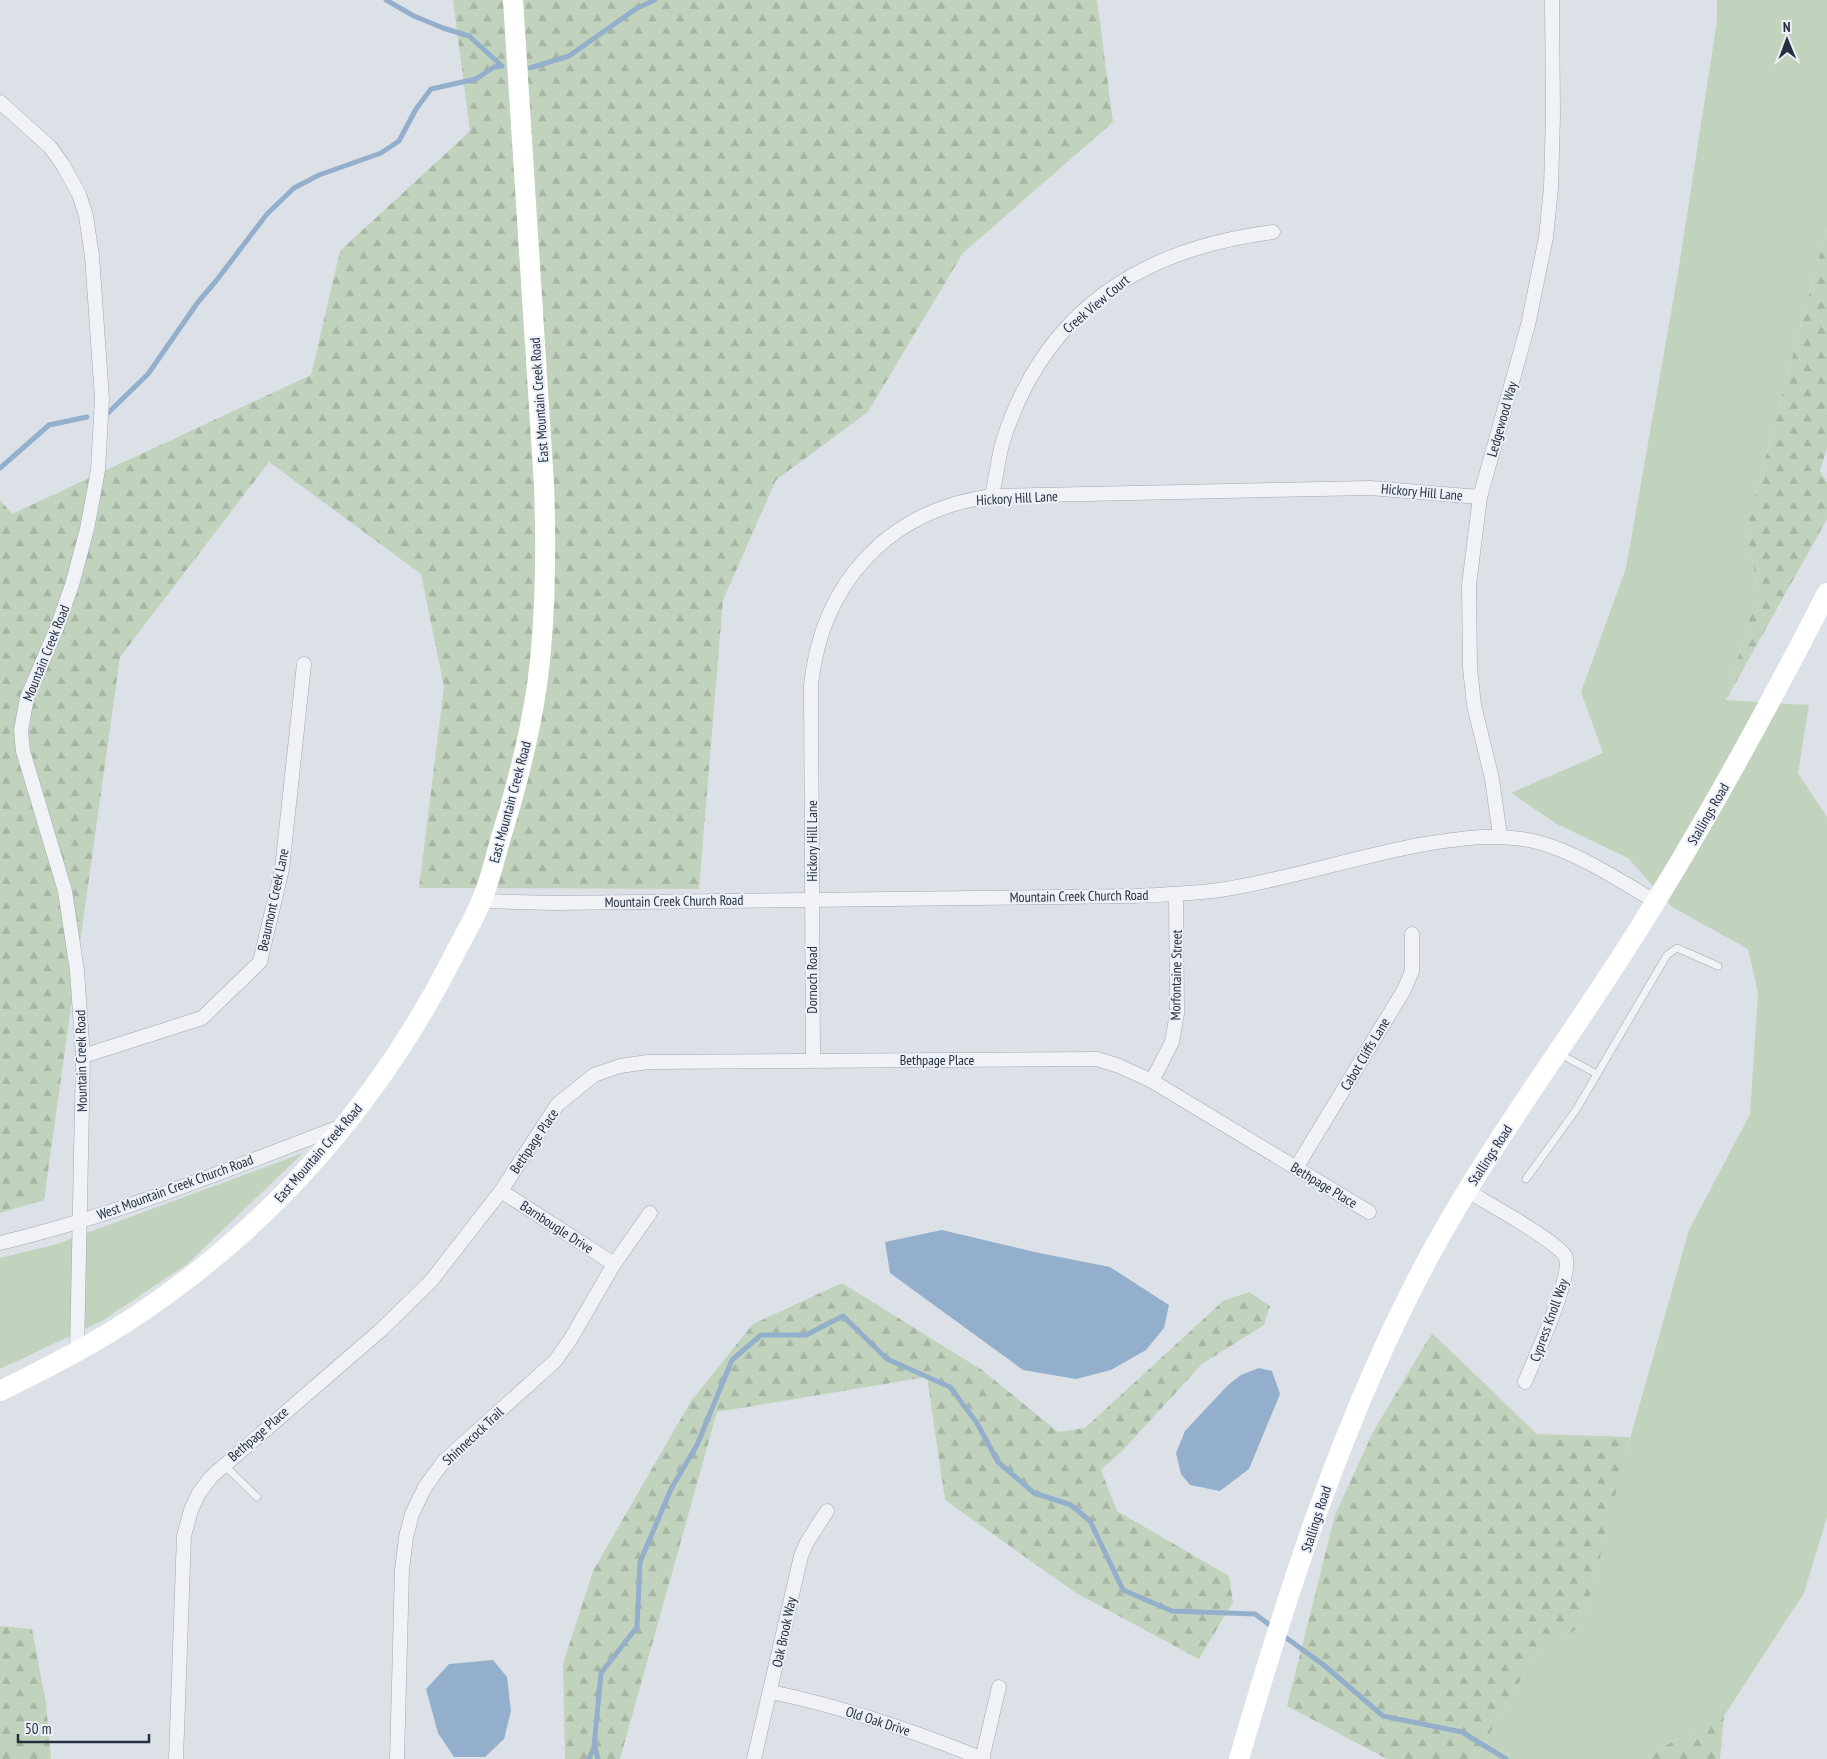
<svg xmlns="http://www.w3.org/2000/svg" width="1827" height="1759" viewBox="0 0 1827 1759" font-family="'PT Sans Narrow',sans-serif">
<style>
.grass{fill:#c2d3bd}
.forest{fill:url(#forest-firs)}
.water{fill:#93afcc}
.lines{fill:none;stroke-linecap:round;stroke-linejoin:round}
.stream{stroke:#93afcc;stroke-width:5}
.lane-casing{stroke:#a1a8b2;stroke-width:8}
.street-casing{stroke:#a1a8b2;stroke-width:15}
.lane{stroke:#f0f2f6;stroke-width:7}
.street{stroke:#f0f2f6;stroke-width:14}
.secondary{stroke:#fff;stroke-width:20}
.labels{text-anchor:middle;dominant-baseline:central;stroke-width:4;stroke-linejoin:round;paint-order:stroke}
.street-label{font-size:14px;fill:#252f40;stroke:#ecf0f6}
</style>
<defs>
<pattern id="forest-firs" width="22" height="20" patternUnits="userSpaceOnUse" patternTransform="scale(1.25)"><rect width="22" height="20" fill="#c2d3bd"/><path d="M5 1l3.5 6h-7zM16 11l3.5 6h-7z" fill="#a7b5a4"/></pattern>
</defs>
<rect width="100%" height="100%" fill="#dce1e8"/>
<!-- grass -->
<g class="grass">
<polygon points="1717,0 1827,0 1827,228 1746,530 1758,589 1726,700 1809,705 1798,773 1827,817 1827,1517 1804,1593 1724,1716 1660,1748 1651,1759 1475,1759 1534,1657 1583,1625 1624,1460 1689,1230 1750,1114 1758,993 1748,949 1672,907 1628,858 1557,824 1511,793 1603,753 1581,692 1626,568 1677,279 1717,21"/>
<polygon points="303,1153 186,1265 102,1321 0,1369 0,1258 57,1244"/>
</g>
<!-- forest -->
<g class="forest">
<polygon points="453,0 1097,0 1113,122 963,253 868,412 776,480 723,600 699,889 419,888 444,687 421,574 269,462 120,657 44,1200 0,1213 0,500 12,514 311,375 340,251 470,131"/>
<polygon points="1827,228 1827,448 1820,471 1827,482 1827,519 1726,700 1758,589 1746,530"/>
<polygon points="842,1283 982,1370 1058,1432 1085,1428 1223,1301 1249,1292 1270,1306 1264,1325 1202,1364 1123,1450 1101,1470 1117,1511 1229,1576 1233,1602 1199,1659 1076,1593 945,1500 927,1377 717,1412 620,1759 565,1759 563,1664 593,1571 691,1401 753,1324"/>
<polygon points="1432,1333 1537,1434 1630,1437 1583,1625 1534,1657 1475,1759 1387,1759 1287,1706 1335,1515 1373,1432"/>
<polygon points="0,1626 32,1629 46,1704 51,1759 0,1759"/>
<polygon points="1724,1716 1720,1759 1651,1759 1660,1748"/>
</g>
<!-- water -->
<g class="water">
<polygon points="942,1230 1039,1253 1110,1267 1169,1305 1164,1328 1146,1350 1111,1370 1076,1379 1023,1370 890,1273 885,1242"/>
<polygon points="1259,1368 1272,1371 1280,1394 1249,1469 1220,1491 1190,1485 1181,1474 1176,1453 1185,1431 1228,1385 1241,1375"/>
<polygon points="493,1660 507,1677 511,1711 504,1739 485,1757 454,1757 438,1733 426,1689 449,1664"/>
</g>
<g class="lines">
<!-- stream -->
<g class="stream">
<polyline points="386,0 414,16 443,28 469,36 502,66"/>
<polyline points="530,68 569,56 637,8 655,0"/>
<polyline points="109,412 148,374 198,302 216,281 267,214 294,188 319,175 381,153 399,141 416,109 431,89 476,79 494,67 502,66"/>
<polyline points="0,468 49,425 87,417"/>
<polyline points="1281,1634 1325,1666 1383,1716 1462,1732 1506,1759"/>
<polyline points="595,1747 598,1759"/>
<polyline points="589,1759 594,1747 601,1673 637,1627 640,1562 671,1489 697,1445 732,1360 761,1335 806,1335 843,1316 887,1359 950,1387 977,1423 998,1462 1034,1493 1071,1505 1090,1521 1123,1590 1172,1611 1255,1614 1274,1628"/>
</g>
<defs>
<g id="lane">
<polyline points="1558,1053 1597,1074"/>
<polyline points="1526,1179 1576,1110 1667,955 1677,948 1718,966"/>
<polyline points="224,1465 257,1497"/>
</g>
<g id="street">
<polyline points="0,102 50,147 63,165 79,194 86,216 92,256 102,399 98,470 87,529 72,585 56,630 27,698 21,730 23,751 65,891 77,971 83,1056 77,1352"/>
<path d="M 992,496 C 996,478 998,458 1003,441 C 1045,309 1142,249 1273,232"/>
<polyline points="1500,836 1492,779 1474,705 1470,668 1469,585 1480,497 1528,325 1546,237 1551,188 1553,114 1552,0"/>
<path d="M 482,901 L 554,903 L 1135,896 C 1166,894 1196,894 1226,889 C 1293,878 1358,856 1425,844 C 1464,838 1502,832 1541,843 C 1582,855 1618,880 1655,901"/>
<polyline points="83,1056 202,1018 260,962 282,869 304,664"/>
<path d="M 813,1060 L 811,685 C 822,582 889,510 992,496 L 1370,488 L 1480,497"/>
<polyline points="1152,1081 1172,1042 1177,1013 1176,894"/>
<polyline points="1296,1168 1404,990 1412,971 1412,934"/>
<path d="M 1466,1190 C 1485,1202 1557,1241 1565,1256 C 1575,1272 1533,1362 1525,1382"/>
<polyline points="501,1191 614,1264"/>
<path d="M 0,1243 C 118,1215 229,1169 342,1126"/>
<path d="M 771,1692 C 844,1707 914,1731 983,1759"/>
<polyline points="176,1759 184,1536 191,1510 199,1493 211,1477 382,1329 431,1281 501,1191 557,1105 594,1075 620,1066 648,1062 1097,1059 1119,1066 1152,1081 1369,1212"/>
<polyline points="397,1759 402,1570 406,1537 412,1514 425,1487 444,1461 555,1361 570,1340 614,1264 650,1213"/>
<polyline points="754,1759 801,1556 807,1542 827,1511"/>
<polyline points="982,1759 999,1687"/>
</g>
</defs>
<!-- lane casing -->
<use href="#lane" class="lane-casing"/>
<!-- street casing -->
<use href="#street" class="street-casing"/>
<!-- lane -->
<use href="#lane" class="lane"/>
<!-- street -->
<use href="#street" class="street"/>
<!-- secondary -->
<g class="secondary">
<path d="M 0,1391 C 49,1367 98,1342 143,1311 C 275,1222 381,1099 453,957 C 462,939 473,921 481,902 C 490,881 495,858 501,837 C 520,776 536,713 541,649 C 546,594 546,540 544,485 L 513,0"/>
<path d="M 1239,1759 C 1288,1590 1342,1421 1424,1266 C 1485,1151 1564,1047 1633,938 C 1704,826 1767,710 1827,593"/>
</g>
</g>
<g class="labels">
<!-- street labels -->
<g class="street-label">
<text transform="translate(1096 304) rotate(-40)">Creek View Court</text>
<text transform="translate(539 400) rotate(-94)">East Mountain Creek Road</text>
<text transform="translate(1502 419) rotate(-74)">Ledgewood Way</text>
<text transform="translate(1422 492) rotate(5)">Hickory Hill Lane</text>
<text transform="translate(1017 498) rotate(-3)">Hickory Hill Lane</text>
<text transform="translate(46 653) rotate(-68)">Mountain Creek Road</text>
<text transform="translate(510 802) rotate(-75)">East Mountain Creek Road</text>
<text transform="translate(1708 814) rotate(-60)">Stallings Road</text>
<text transform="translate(812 841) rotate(-90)">Hickory Hill Lane</text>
<text transform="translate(1079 896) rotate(-1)">Mountain Creek Church Road</text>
<text transform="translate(273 900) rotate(-78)">Beaumont Creek Lane</text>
<text transform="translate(674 901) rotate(-1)">Mountain Creek Church Road</text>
<text transform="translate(1176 975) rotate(-89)">Morfontaine Street</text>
<text transform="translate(812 980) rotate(-90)">Dornoch Road</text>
<text transform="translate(1365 1054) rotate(-59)">Cabot Cliffs Lane</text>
<text x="937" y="1060">Bethpage Place</text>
<text transform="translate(81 1061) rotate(-91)">Mountain Creek Road</text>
<text transform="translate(534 1141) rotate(-56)">Bethpage Place</text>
<text transform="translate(318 1153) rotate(-49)">East Mountain Creek Road</text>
<text transform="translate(1490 1155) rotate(-57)">Stallings Road</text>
<text transform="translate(1324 1185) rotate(31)">Bethpage Place</text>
<text transform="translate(175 1187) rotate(-20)">West Mountain Creek Church Road</text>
<text transform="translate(557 1227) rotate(33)">Barnbougle Drive</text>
<text transform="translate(1549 1320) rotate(-70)">Cypress Knoll Way</text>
<text transform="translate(258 1434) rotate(-41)">Bethpage Place</text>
<text transform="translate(473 1436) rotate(-43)">Shinnecock Trail</text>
<text transform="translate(1316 1519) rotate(-72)">Stallings Road</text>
<text transform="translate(784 1632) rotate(-78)">Oak Brook Way</text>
<text transform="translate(878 1721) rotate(18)">Old Oak Drive</text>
</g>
</g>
<!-- north arrow -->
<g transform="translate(1787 40) rotate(359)" stroke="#ecf0f6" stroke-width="4" paint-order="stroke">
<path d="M0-4L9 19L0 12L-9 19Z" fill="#252f40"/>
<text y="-8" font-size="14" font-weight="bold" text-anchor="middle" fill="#252f40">N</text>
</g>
<!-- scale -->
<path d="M18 1734v8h131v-8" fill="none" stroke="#252f40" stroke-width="2.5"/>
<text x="25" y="1734" font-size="15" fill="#252f40" stroke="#ecf0f6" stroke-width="4" paint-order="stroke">50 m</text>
</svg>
